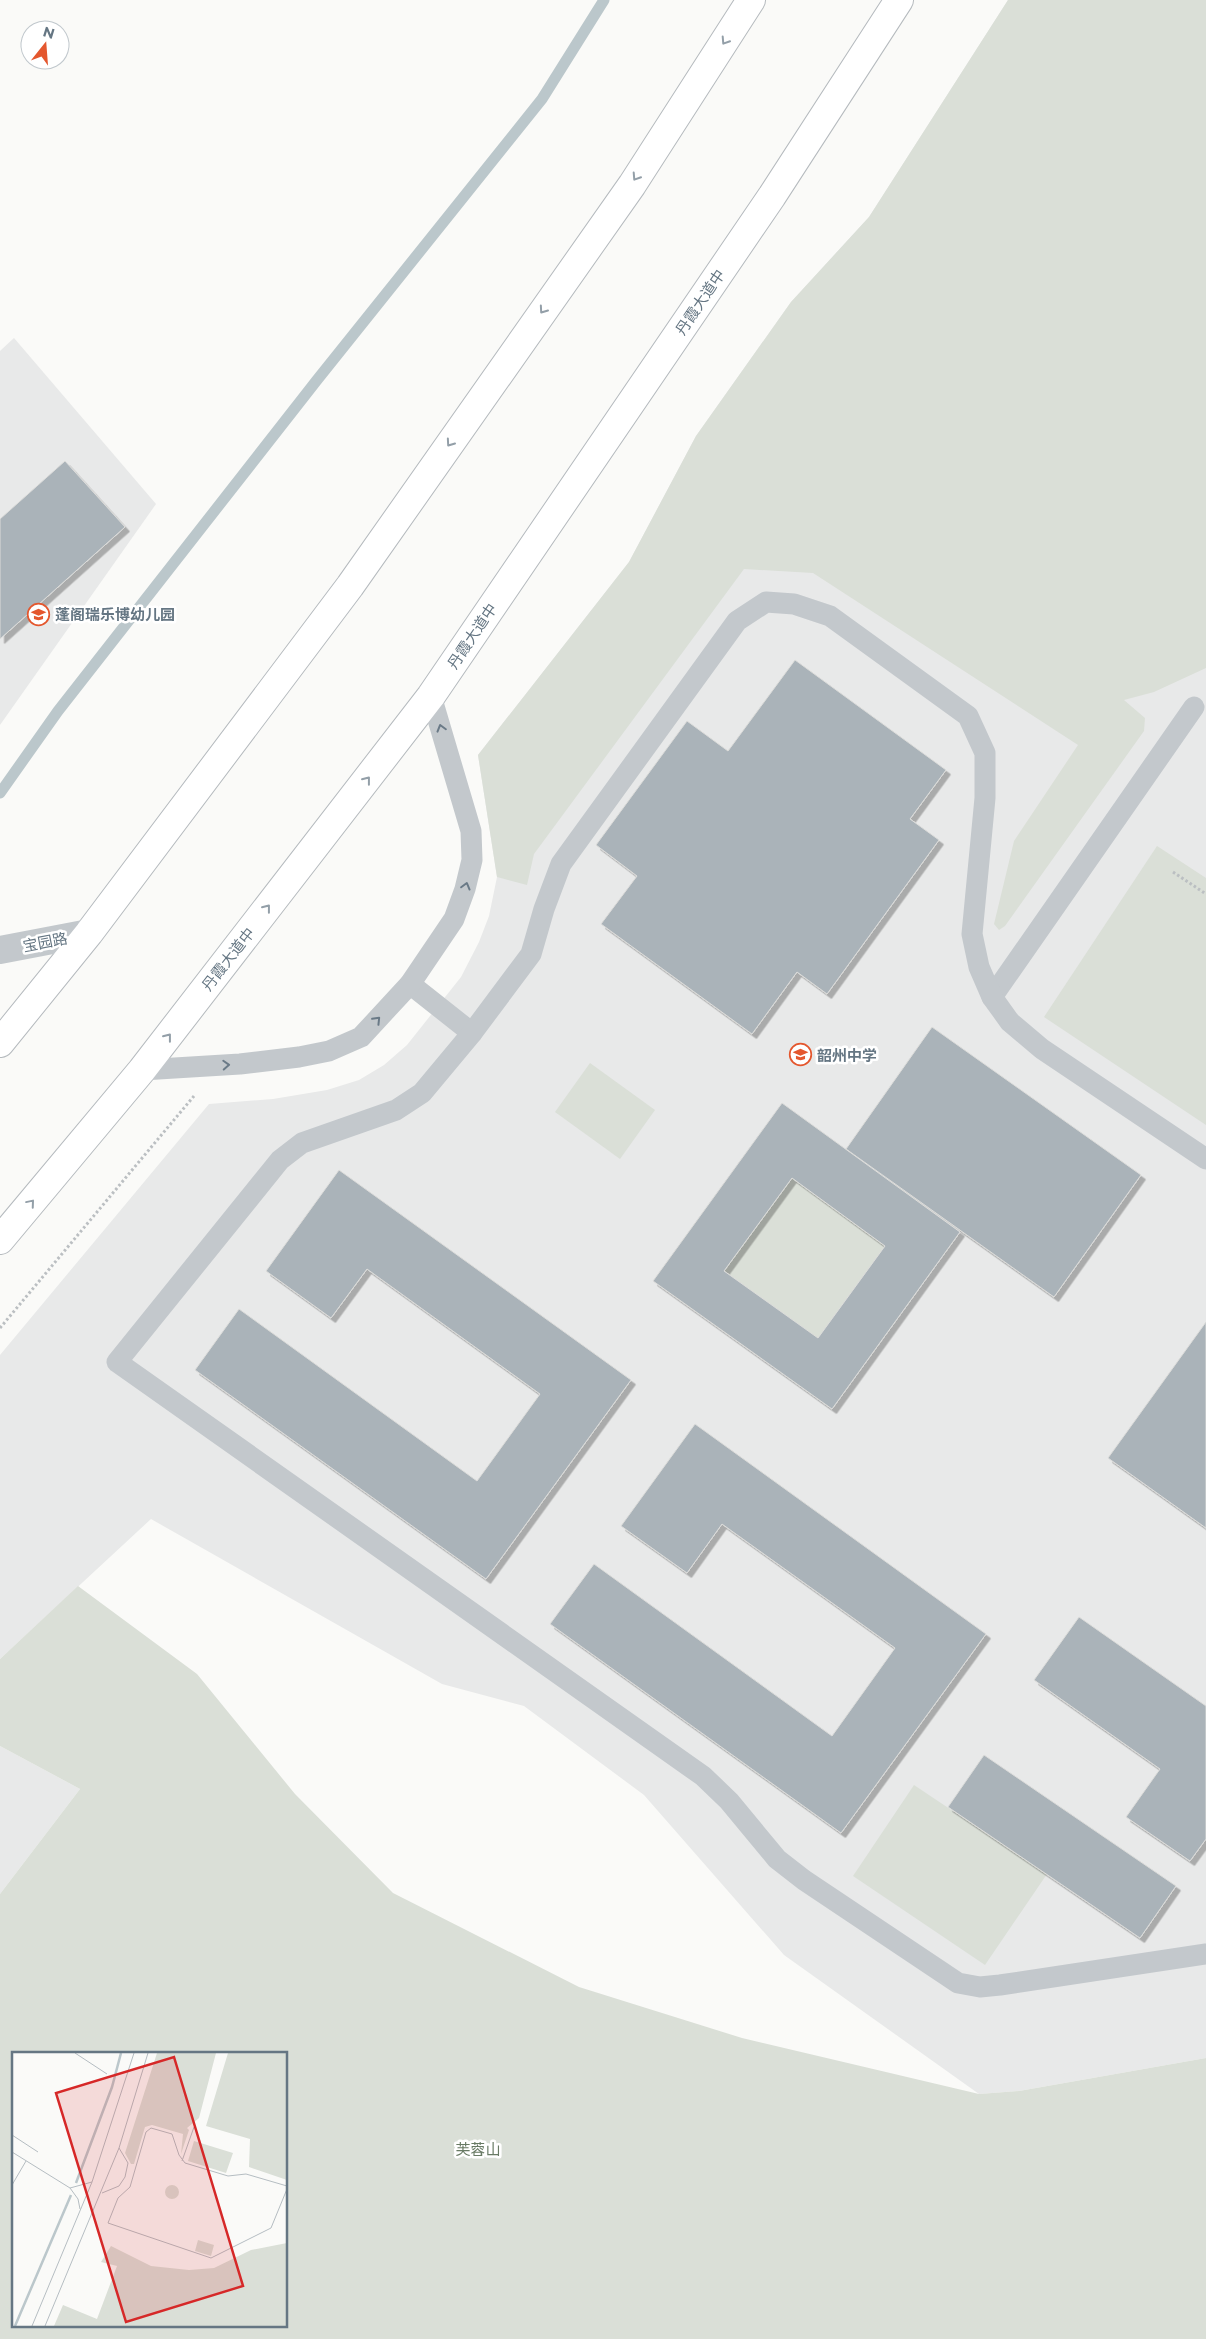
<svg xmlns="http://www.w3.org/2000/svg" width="1206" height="2339" viewBox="0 0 1206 2339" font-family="Montserrat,'Noto Sans SC',sans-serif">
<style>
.built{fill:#e8e9e9}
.green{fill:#dadfd7;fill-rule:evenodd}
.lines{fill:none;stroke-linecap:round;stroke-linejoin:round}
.stream{stroke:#bbc7cb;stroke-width:11}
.building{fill:#aab3b9;stroke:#dcdcda;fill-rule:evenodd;filter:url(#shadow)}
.primary-casing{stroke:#b5babe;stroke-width:30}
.path{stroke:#bbbfc2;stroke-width:3;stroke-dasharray:2.5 2.5;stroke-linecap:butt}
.lane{stroke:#c3c8cc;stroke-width:21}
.street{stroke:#c3c8cc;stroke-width:28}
.primary{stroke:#fff;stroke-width:28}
.oneway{stroke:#939fa8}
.oneway2{stroke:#6a7a87}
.labels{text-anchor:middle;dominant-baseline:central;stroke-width:5;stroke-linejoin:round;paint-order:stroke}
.street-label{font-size:15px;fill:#657683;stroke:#fff}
.poi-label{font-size:15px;font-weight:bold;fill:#657683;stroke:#fff;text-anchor:start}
.park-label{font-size:15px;fill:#687a64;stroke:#fff}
.inset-river{fill:none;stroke:#bbc7cb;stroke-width:2.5}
.inset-road{fill:none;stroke:#b5bdc2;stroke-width:1}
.view{fill:#d62828;fill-opacity:0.15;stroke:#d62828;stroke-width:2.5}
.inset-edge{fill:none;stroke:#657683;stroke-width:2.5}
</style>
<defs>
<filter id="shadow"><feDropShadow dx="4.5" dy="4.5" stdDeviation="0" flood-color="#0004"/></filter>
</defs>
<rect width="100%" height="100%" fill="#fafaf8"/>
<!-- built -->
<g class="built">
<polygon points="1008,0 1206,0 1206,2058 1019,2091 979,2094 784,1955 644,1795 524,1706 442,1684 151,1519 0,1659 0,1355 209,1104 273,1099 327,1090 359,1080 384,1065 407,1045 461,977 479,942 489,916 497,877 478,755 629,562 696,436 791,302 869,217"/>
<polygon points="14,338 156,504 0,725 0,351"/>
<polygon points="0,1746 80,1789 0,1894"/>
</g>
<!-- green -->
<g class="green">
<polygon points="1008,0 1206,0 1206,668 1154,692 1124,700 1145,718 1144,731 1005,926 999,930 994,924 1014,841 1078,745 813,573 744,569 534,854 527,885 497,877 478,755 629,562 696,436 791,302 869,217"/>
<polygon points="1157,846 1206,878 1206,1125 1044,1017"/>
<polygon points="590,1063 655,1110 620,1159 555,1112"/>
<polygon points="792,1178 885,1246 818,1338 724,1271"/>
<path d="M 78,1586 L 197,1674 L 295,1794 L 393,1893 L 579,1987 L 742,2038 L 979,2094 L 1019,2091 L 1206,2058 L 1206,2339 L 0,2339 L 0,1894 L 80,1789 L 0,1746 L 0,1659 ZM 14,2053 L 286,2053 L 286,2325 L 14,2325 Z"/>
<polygon points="914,1785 1047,1874 985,1965 853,1876"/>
</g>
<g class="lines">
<!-- stream -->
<polyline class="stream" points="0,793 58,711 317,380 542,99 604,0"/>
</g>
<!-- building -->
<g class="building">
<polygon points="65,461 125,527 0,639 0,519"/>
<polygon points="795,660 946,770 910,819 939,840 827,994 797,972 752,1034 601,924 637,876 596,845 687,721 728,751"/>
<polygon points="932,1027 1141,1175 1054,1297 846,1149"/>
<path d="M 782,1103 L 960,1232 L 832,1409 L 653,1281 ZM 792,1178 L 885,1246 L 818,1338 L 724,1271 Z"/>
<polygon points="339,1170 631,1380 486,1579 195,1370 239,1309 477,1481 540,1394 367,1269 331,1318 266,1271"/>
<polygon points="1206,1322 1206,1528 1108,1458"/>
<polygon points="695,1424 986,1634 841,1833 550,1624 594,1564 832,1736 895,1648 722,1524 687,1573 621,1526"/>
<polygon points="1079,1617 1206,1706 1206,1839 1190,1861 1126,1817 1160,1769 1034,1680"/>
<polygon points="984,1755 1176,1886 1140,1938 948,1807"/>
</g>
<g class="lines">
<defs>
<g id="primary">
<polyline points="0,1043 89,933 350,586 632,185 751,0"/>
<polyline points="0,1240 142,1070 431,696 772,196 899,0"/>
</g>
</defs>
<!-- primary casing -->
<use href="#primary" class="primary-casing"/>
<!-- path -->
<g class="path">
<polyline points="1173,872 1206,894"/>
<polyline points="0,1328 194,1096"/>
</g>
<!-- lane -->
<g class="lane">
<polyline points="410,984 472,1033"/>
<polyline points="992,997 1194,707"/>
<polyline points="142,1070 240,1064 299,1057 329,1051 361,1037 410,984 454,919 465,889 472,860 471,831 431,696"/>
<polyline points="1206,1159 1042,1049 1010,1022 992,997 979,967 972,934 985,798 985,753 968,716 830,616 794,604 766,602 737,621 561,864 544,909 531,954 472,1033 422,1093 396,1110 302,1143 280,1160 117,1362 703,1776 729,1801 777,1859 804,1880 958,1983 980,1987 1000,1985 1206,1954"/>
</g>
<!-- street -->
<polyline class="street" points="0,950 89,933"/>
<!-- primary -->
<use href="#primary" class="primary"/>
</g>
<!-- one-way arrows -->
<defs><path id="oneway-chevron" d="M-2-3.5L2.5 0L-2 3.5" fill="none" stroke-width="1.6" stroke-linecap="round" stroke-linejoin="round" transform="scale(1.25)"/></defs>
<g class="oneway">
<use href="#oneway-chevron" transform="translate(725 41) rotate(123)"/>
<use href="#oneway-chevron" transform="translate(636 177) rotate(123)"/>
<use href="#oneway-chevron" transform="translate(543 310) rotate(125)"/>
<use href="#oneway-chevron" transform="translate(450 443) rotate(125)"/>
<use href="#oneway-chevron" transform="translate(367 780) rotate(-52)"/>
<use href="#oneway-chevron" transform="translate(267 908) rotate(-52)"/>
<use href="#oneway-chevron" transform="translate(168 1037) rotate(-52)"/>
<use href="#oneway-chevron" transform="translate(31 1203) rotate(-50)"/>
</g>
<g class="oneway2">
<use href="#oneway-chevron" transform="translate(441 728) rotate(-106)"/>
<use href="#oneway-chevron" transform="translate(466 886) rotate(-75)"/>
<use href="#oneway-chevron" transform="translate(377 1020) rotate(-46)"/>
<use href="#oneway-chevron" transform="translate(226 1065) rotate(-3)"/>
</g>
<!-- icons -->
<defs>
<symbol id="school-ring" viewBox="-11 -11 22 22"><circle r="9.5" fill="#fff" stroke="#e4572e" stroke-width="1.5"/><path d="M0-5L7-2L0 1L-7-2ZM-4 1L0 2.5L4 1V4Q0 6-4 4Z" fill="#e4572e"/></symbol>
</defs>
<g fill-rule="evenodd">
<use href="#school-ring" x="26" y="602" width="25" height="25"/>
<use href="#school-ring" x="788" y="1042" width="25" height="25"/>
</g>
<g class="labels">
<!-- street labels -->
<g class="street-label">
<text transform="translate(700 302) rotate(-56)">丹霞大道中</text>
<text transform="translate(472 636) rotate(-56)">丹霞大道中</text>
<text transform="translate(45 942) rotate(-11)">宝园路</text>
<text transform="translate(228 959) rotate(-52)">丹霞大道中</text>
</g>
<!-- poi labels -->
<g class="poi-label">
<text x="55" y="614">蓬阁瑞乐博幼儿园</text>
<text x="817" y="1055">韶州中学</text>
</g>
<!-- park labels -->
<g class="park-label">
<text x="478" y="2149">芙蓉山</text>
</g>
</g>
<!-- overview -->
<g transform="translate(12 2052)">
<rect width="275" height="275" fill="#fafaf8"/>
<path d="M 145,1 L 204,1 L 187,66 L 175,76 L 177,78 L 169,102 L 171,82 L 140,73 L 133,75 L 122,112 L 119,112 L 113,101 ZM 216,1 L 275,1 L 275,128 L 237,115 L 238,87 L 194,74 ZM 182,89 L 221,101 L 214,121 L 176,109 ZM153 140a7 7 0 1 1 14 0a7 7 0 1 1-14 0ZM 186,188 L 202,193 L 199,204 L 183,199 ZM 275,191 L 275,274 L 42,274 L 51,253 L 85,267 L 105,214 L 89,210 L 99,194 L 139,214 L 177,218 L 202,216 L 239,198 Z" fill="#dadfd7"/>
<path class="inset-river" d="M 64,131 L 100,35 L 109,1M 3,274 L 59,143"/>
<path class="inset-road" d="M 63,1 L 95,22M 0,83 L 26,100M 0,100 L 58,136 L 66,147 L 68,157M 170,109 L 182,75M 0,133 L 14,109M 275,134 L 234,122 L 216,124 L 173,111 L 167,103 L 160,82 L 139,76 L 134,80 L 118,135 L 106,146 L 96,171 L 199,206 L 259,176 L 275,137M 58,136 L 80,130M 90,141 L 107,134 L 113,125 L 116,111 L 107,96M 20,274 L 80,130 L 122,1M 33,274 L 107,96 L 136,1"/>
<path class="view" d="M 162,5 L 231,234 L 114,270 L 44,41 Z"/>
<rect width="275" height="275" class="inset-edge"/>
</g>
<!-- north arrow -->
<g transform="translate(45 45) rotate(17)"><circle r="24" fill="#ffffff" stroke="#c1c8cd"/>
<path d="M0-4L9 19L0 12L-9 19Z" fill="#e4572e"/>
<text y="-8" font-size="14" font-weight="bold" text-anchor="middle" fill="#657683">N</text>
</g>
</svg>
